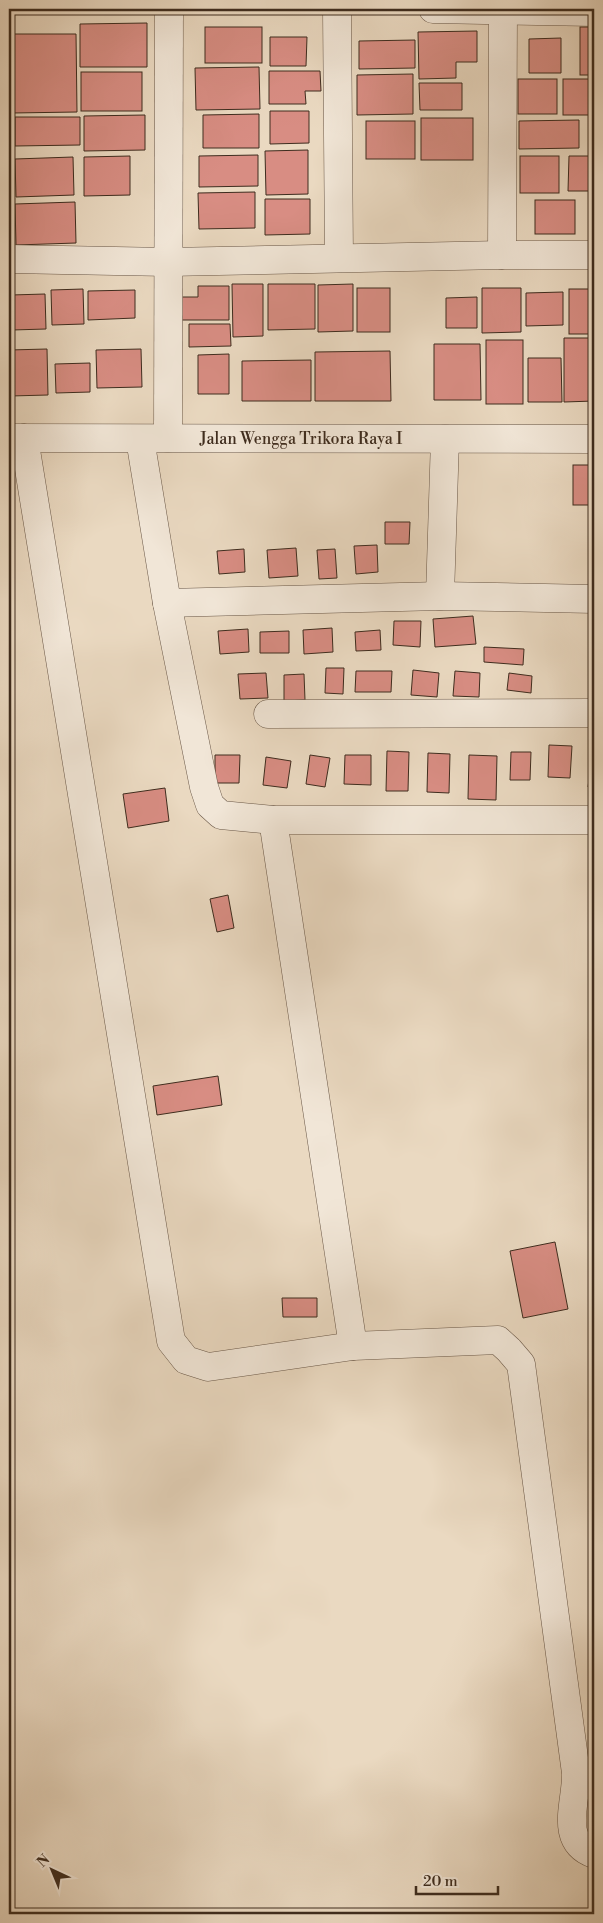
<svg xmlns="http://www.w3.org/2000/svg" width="603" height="1923" viewBox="0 0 603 1923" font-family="'Libre Bodoni',serif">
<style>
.building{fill:#d88d83;stroke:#3e2c1e}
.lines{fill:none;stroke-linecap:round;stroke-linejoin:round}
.street-casing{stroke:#695747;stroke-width:29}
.street{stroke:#f1e6d7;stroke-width:28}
.labels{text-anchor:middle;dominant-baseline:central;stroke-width:5;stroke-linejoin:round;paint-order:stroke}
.street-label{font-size:16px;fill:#3e2c1e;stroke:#f1e6d7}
</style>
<rect width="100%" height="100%" fill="#ead9c1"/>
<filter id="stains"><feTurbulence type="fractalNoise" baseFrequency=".004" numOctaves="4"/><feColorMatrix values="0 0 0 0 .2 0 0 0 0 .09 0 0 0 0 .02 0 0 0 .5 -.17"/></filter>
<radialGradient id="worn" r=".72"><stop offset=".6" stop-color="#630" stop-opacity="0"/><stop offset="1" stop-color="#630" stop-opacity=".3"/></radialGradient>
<!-- building -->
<g class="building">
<polygon points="147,23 147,67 80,67 80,24"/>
<rect x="205" y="27" width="57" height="36"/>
<rect x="580" y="27" width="14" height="48"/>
<polygon points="477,31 477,62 456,62 456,78 419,79 418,32"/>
<polygon points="11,34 76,34 77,112 12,113"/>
<polygon points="270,37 307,37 306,66 270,66"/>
<polygon points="561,38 561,73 529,73 529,39"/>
<polygon points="415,40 415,68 359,69 359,41"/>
<polygon points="259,67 260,109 196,110 195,68"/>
<polygon points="269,71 320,71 321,91 305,91 306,104 269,104"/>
<rect x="81" y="72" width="61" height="39"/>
<polygon points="413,74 413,114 357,115 357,75"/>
<rect x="518" y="79" width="39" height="35"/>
<rect x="563" y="79" width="31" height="36"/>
<polygon points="419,83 462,83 462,110 420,110"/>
<polygon points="270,111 309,111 309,143 270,144"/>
<polygon points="259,114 259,148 203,148 203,115"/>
<polygon points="145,115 145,150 84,151 84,116"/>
<polygon points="15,117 80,117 80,145 15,146"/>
<rect x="421" y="118" width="52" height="42"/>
<polygon points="579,120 579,148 519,149 519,121"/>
<rect x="366" y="121" width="49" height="38"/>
<polygon points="308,150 308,194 266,195 265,151"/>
<polygon points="258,155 258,186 199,187 199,156"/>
<polygon points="130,156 130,195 84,196 84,157"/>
<rect x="520" y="156" width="39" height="37"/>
<polygon points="569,156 594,156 594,191 568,191"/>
<polygon points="73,157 74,195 16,197 15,159"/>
<polygon points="255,192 255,228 199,229 198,193"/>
<polygon points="265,199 310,199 310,234 265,235"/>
<rect x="535" y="200" width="40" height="34"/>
<polygon points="75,202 76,243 16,245 15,204"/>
<polygon points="232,284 263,284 263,336 233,337"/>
<polygon points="268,284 315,284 315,329 268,330"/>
<polygon points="353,284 353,331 318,332 318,285"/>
<polygon points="198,286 229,286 229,320 181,320 181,297 198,297"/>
<rect x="357" y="288" width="33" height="44"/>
<polygon points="482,288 521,288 521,332 482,333"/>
<polygon points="83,289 84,324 52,325 51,290"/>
<rect x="569" y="289" width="25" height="45"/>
<polygon points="135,290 135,318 88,320 88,291"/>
<polygon points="563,292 563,325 526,326 526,293"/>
<polygon points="45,294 46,329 12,330 11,295"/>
<polygon points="477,297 477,328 446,328 446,298"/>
<polygon points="189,324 230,324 231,346 189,347"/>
<polygon points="564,338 594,338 594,401 564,402"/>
<rect x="486" y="340" width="37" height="64"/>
<polygon points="434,344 480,344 481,400 434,400"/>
<polygon points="47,349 48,395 10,396 9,350"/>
<polygon points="141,349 142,387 97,388 96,350"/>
<polygon points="390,351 391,401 315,401 315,352"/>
<polygon points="229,354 229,394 198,394 198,355"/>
<polygon points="528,358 561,358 562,402 528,402"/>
<polygon points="311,360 311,401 242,401 242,361"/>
<polygon points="90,363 90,392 56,393 55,364"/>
<rect x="573" y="465" width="21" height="40"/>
<polygon points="385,522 410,522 409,544 385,544"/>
<polygon points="377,545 378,572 356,574 354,546"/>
<polygon points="296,548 298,576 269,578 267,550"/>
<polygon points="244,549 245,572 219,574 217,551"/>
<polygon points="335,549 337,578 319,579 317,550"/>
<polygon points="473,616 476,644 435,647 433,619"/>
<polygon points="394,621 421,621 420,647 393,645"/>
<polygon points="332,628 333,652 304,654 303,630"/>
<polygon points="248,629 249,652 220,654 218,631"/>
<polygon points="380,630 381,650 356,651 355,632"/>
<polygon points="289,631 289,653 260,653 260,632"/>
<polygon points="484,647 524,649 523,665 484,662"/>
<polygon points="326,668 344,668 343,694 325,693"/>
<polygon points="413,670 439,673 437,697 411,695"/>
<polygon points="356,671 392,671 391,692 355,692"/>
<polygon points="455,671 480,673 479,697 453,696"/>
<polygon points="266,673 268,698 240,699 238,674"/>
<polygon points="509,673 532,676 531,693 507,690"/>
<polygon points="304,674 305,700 284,701 284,675"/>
<polygon points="549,745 572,746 570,778 548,777"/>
<polygon points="593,749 594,749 594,788 588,787"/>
<polygon points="387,751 409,752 408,791 386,791"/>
<polygon points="511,752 531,752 530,780 510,780"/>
<polygon points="428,753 450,754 449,793 427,792"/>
<polygon points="215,755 240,755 239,783 215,783"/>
<polygon points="310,755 330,758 325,787 306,784"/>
<polygon points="345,755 371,755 371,785 344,784"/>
<polygon points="469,755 497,756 496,800 468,799"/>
<polygon points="266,757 291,761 287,788 263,785"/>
<polygon points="165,788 169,821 128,828 123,794"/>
<polygon points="228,895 234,928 217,932 210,899"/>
<polygon points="218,1076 222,1105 157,1115 153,1086"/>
<polygon points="555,1242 568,1309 523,1318 510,1251"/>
<polygon points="282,1298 317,1298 317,1317 283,1317"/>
</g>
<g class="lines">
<defs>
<g id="street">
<polyline points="337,9 339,258"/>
<polyline points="433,9 594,12"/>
<polyline points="502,255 503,9"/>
<polyline points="9,259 168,262 502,255 594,255"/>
<polyline points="9,438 594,439"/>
<path d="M 24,438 L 171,1341 L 186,1360 L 208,1367 L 353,1346 L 498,1340 L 509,1350 L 521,1364 L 576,1773 C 577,1802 558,1841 594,1854"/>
<polyline points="168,438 169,9"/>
<polyline points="140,439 167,603 204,787 210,805 221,815 273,820 594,820"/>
<polyline points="440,596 445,439"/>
<polyline points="167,603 440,596 594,599"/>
<polyline points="268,714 594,713"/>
<polyline points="273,820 353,1346"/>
</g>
</defs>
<!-- street casing -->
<use href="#street" class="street-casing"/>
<!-- street -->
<use href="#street" class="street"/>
</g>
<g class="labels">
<!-- street labels -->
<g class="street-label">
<text x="301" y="439">Jalan Wengga Trikora Raya I</text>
</g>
</g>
<!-- margin -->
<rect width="603" height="1923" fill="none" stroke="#ead9c1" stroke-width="30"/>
<rect x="10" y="10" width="583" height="1903" fill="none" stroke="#3e2c1e" stroke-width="2.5"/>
<rect x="15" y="15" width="573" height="1893" fill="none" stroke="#3e2c1e"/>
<!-- north arrow -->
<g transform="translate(52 1870) rotate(316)" stroke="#f1e6d7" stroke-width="4" paint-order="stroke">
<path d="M0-4L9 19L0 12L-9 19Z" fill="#3e2c1e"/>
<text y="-8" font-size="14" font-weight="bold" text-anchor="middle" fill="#3e2c1e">N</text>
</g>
<!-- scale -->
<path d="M416 1886v8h82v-8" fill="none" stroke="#3e2c1e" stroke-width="2.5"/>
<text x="423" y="1886" font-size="15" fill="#3e2c1e" stroke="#f1e6d7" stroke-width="4" paint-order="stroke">20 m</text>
<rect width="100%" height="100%" filter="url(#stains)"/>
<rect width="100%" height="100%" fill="url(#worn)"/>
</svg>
